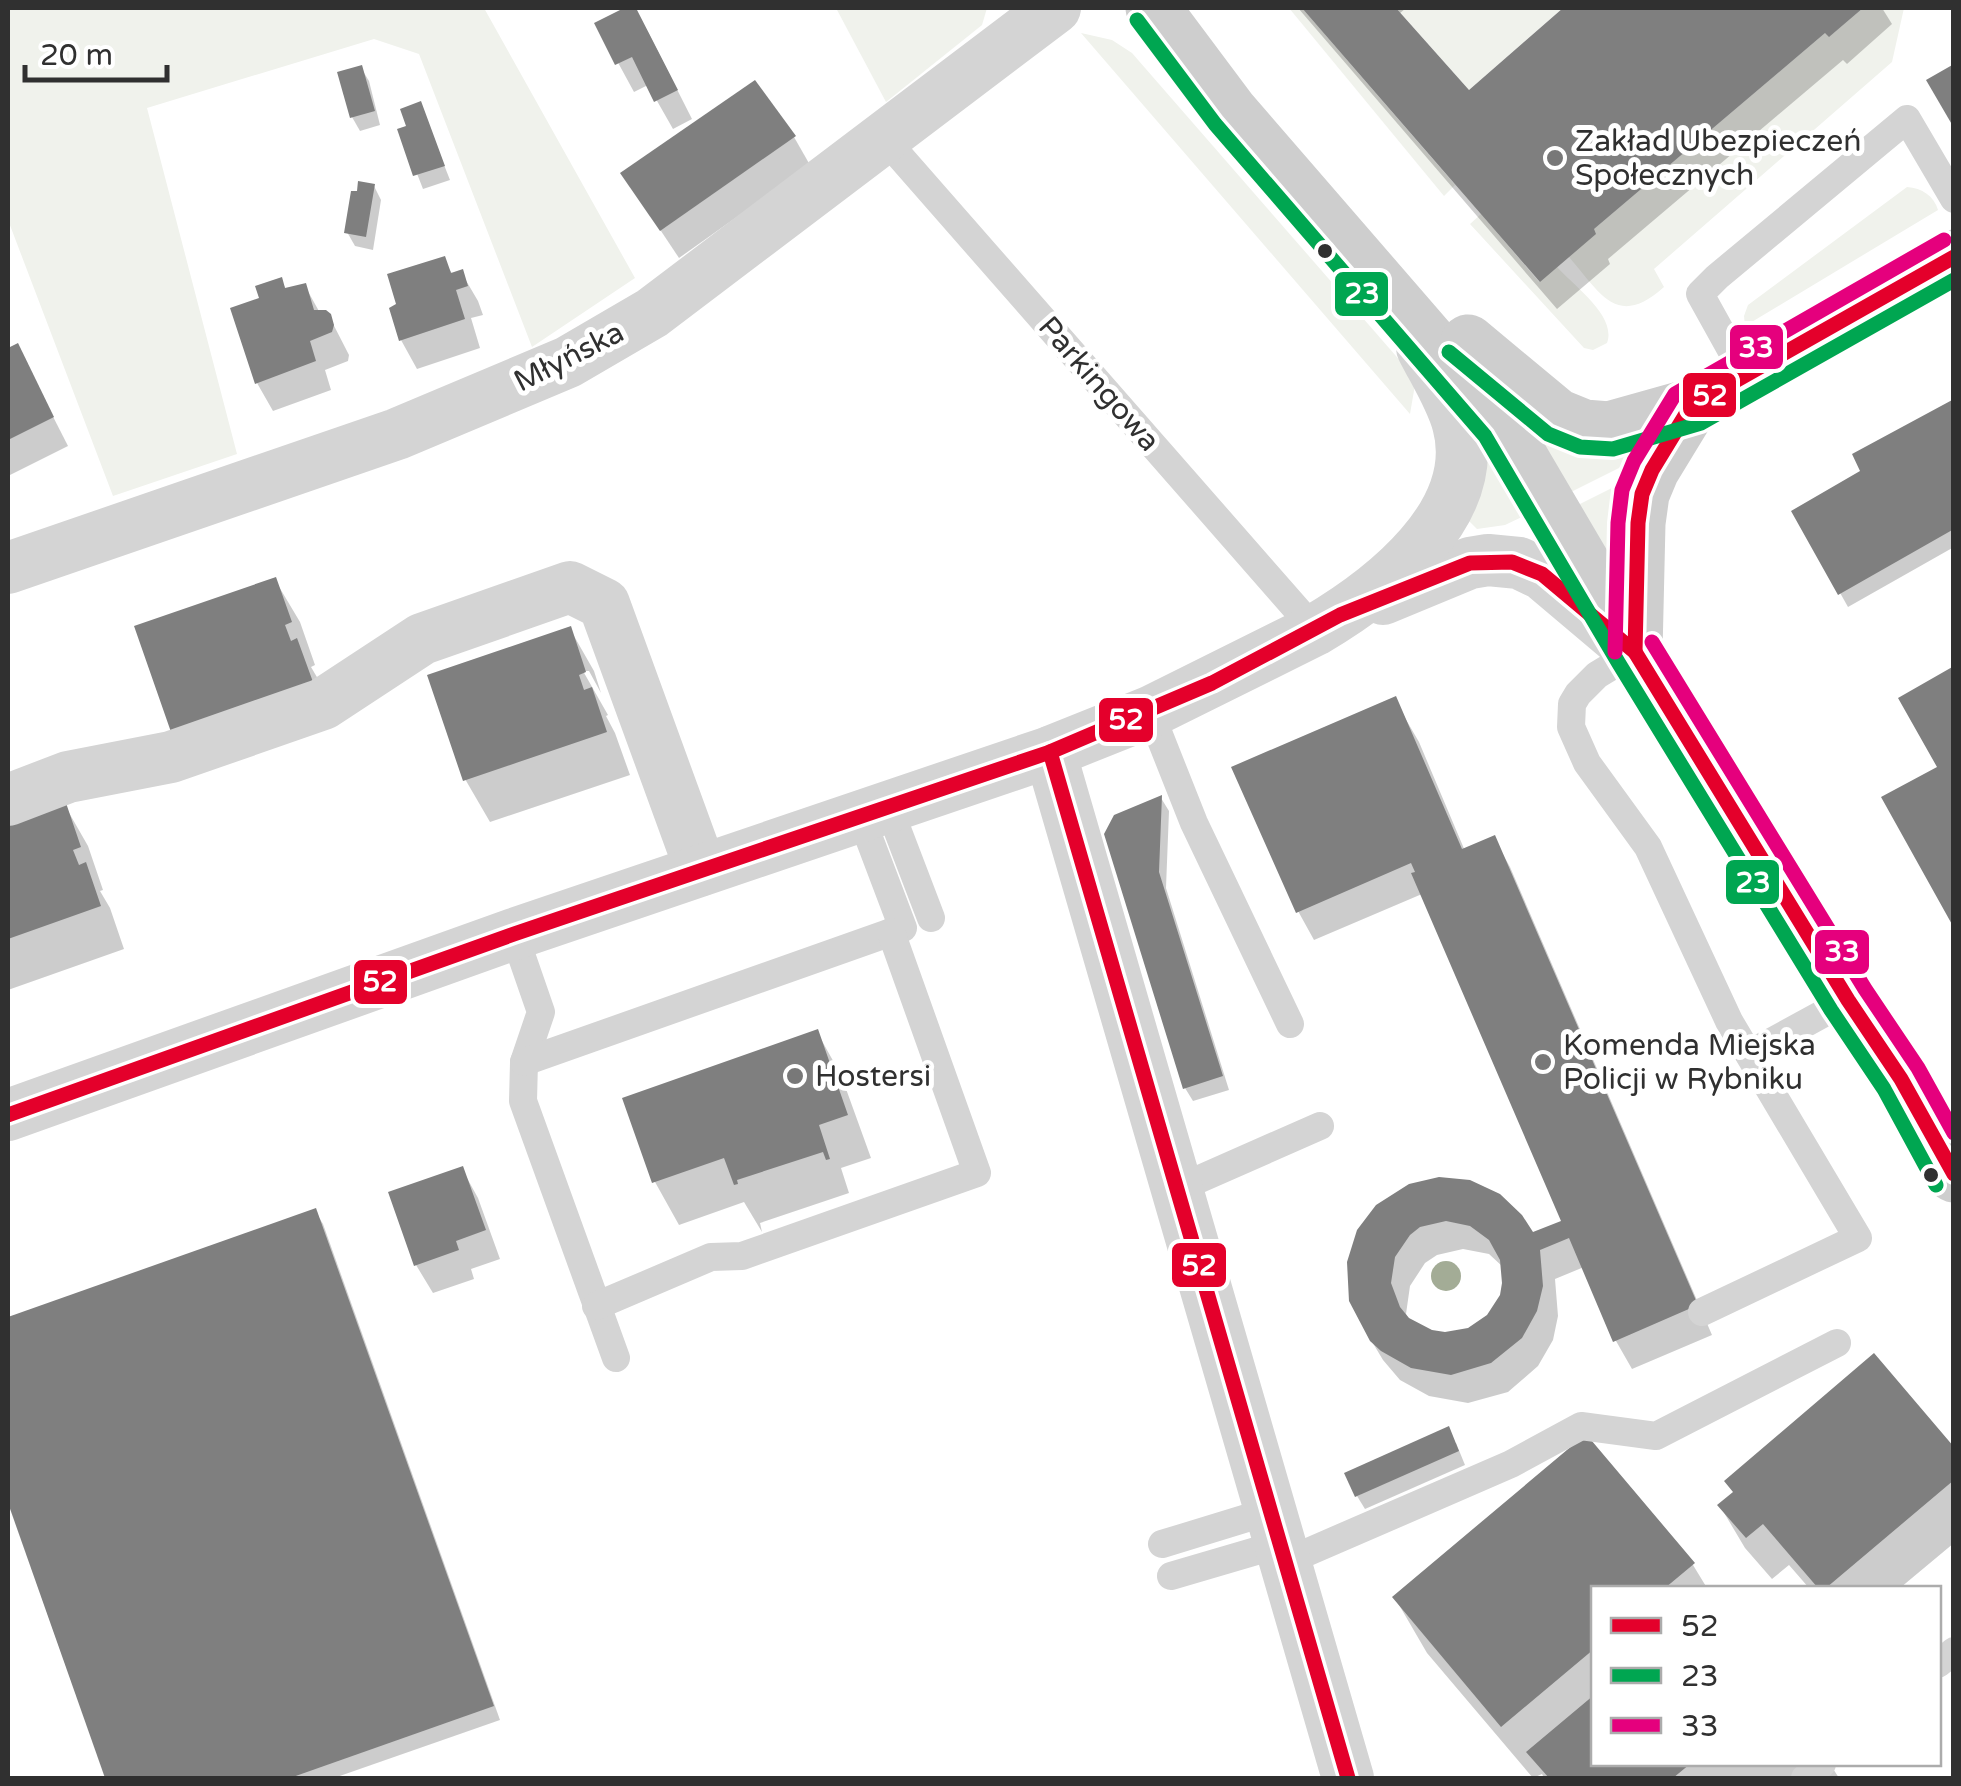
<svg xmlns="http://www.w3.org/2000/svg" width="1961" height="1786" viewBox="0 0 1961 1786" font-family="'Varela Round',sans-serif">
<style>
.green{fill:#f0f2ec}
.shadow{fill:#0003;fill-rule:evenodd}
.building{fill:#7f7f7f;fill-rule:evenodd}
.lines{fill:none;stroke-linecap:round;stroke-linejoin:round}
.lane{stroke:#d4d4d4;stroke-width:28}
.street{stroke:#d4d4d4;stroke-width:52}
.secondary{stroke:#cecece;stroke-width:55}
.bus-1-casing{stroke:#fff;stroke-width:22}
.bus-2-casing{stroke:#fff;stroke-width:22}
.bus-3-casing{stroke:#fff;stroke-width:22}
.bus-1{stroke:#e4002b;stroke-width:15}
.bus-2{stroke:#00a651;stroke-width:15}
.bus-3{stroke:#e5007d;stroke-width:15}
.tree{fill:#a3ac96}
.poi-dot{fill:#787878;stroke:#fff;stroke-width:4}
.bus-dot{fill:#303030;stroke:#fff;stroke-width:4}
.labels{text-anchor:middle;dominant-baseline:central;stroke-width:10;stroke-linejoin:round;paint-order:stroke}
.poi-label{font-size:30px;fill:#303030;stroke:#fff;text-anchor:start}
.street-label{font-size:30px;fill:#303030;stroke:#fff}
.line-badge{stroke:#fff;stroke-width:4}
.badge-label{font-size:28px;text-anchor:middle;font-weight:bold;fill:#fff}
</style>
<rect width="100%" height="100%" fill="#fff"/>
<!-- green -->
<g class="green">
<polygon points="8,8 484,8 635,278 532,347 419,54 374,39 147,108 237,454 113,496 8,220"/>
<polygon points="836,8 987,8 982,25 886,102"/>
<polygon points="1289,8 1302,8 1455,185 1444,196"/>
<polygon points="1396,8 1563,8 1469,90"/>
<path d="M 1863,8 L 1904,8 L 1892,62 L 1654,269 L 1664,287 C 1617,329 1601,294 1569,257 L 1594,229 L 1825,33 L 1830,36 Z"/>
<polygon points="1081,33 1112,40 1132,53 1416,379 1410,414"/>
<path d="M 1907,187 C 1922,188 1934,196 1938,210 L 1745,326 L 1744,316 L 1748,305 Z"/>
<path d="M 1481,214 L 1539,282 L 1557,267 C 1574,286 1617,316 1607,343 L 1593,350 L 1584,348 L 1470,224 Z"/>
<polygon points="1515,412 1640,442 1637,459 1563,496"/>
<polygon points="1480,437 1532,512 1505,525 1477,529 1468,520"/>
<polygon points="1626,481 1617,563 1570,509"/>
</g>
<!-- shadow -->
<g class="shadow">
<polygon points="630,8 634,8 649,34 692,119 673,129 648,85 634,92 597,24"/>
<polygon points="1298,8 1406,8 1399,14 1468,93 1567,8 1882,8 1892,24 1847,64 1843,60 1608,259 1610,264 1557,309"/>
<polygon points="361,68 369,81 380,125 360,131 352,117"/>
<polygon points="420,104 450,180 423,189 400,130 409,127"/>
<polygon points="794,137 810,165 679,258 623,174"/>
<polygon points="374,186 381,200 373,250 355,246 347,232"/>
<polygon points="443,259 453,275 461,272 478,301 483,315 471,318 480,348 417,369 401,340"/>
<polygon points="281,280 287,291 305,286 320,313 329,316 349,355 348,361 325,370 331,390 273,411 257,383 262,299"/>
<polygon points="17,346 68,446 8,476 8,351"/>
<polygon points="1954,402 1954,547 1848,607 1794,511 1863,472"/>
<polygon points="275,580 300,622 315,665 311,667 321,684 198,773"/>
<polygon points="570,629 594,671 601,693 589,671 583,671 608,715 606,716 615,733 630,775 490,822 465,779"/>
<path d="M 1394,699 L 1419,742 L 1465,851 L 1494,838 L 1510,867 L 1712,1335 L 1632,1369 L 1616,1341 L 1584,1267 L 1555,1279 L 1558,1316 L 1553,1340 L 1538,1366 L 1508,1392 L 1468,1403 L 1429,1396 L 1400,1380 L 1383,1360 L 1365,1330 L 1389,1197 L 1532,1235 L 1564,1222 L 1422,894 L 1314,940 L 1298,911 ZM 1463,1249 L 1489,1254 L 1503,1267 L 1502,1296 L 1489,1317 L 1469,1330 L 1446,1335 L 1431,1333 L 1409,1321 L 1406,1314 L 1410,1286 L 1425,1263 L 1437,1255 Z"/>
<polygon points="1161,798 1169,811 1166,888 1229,1090 1193,1101 1185,1088 1106,834"/>
<polygon points="64,804 88,846 103,890 100,891 110,908 124,949 8,990 8,823"/>
<polygon points="817,1032 841,1075 871,1158 841,1168 849,1193 760,1223 762,1232 744,1202 679,1225 655,1182 626,1100"/>
<polygon points="462,1169 478,1198 500,1259 471,1269 474,1279 433,1293 416,1265"/>
<polygon points="315,1211 323,1224 500,1720 334,1778 109,1778 8,1494 8,1320"/>
<polygon points="1586,1437 1693,1565 1707,1588 1594,1588 1594,1764 1830,1764 1839,1778 1544,1778 1542,1774 1533,1778 1427,1653 1395,1598"/>
<polygon points="1456,1443 1465,1465 1365,1509 1357,1496"/>
<polygon points="1954,1451 1954,1543 1900,1588 1809,1588 1789,1565 1772,1579 1745,1548 1720,1506"/>
</g>
<!-- building -->
<g class="building">
<polygon points="624,8 636,8 678,90 654,102 632,57 615,65 594,23"/>
<polygon points="1302,8 1396,8 1469,90 1563,8 1863,8 1829,37 1825,33 1594,229 1596,234 1540,282"/>
<polygon points="1954,64 1954,128 1926,80"/>
<polygon points="362,65 375,111 350,118 337,72"/>
<polygon points="755,80 796,136 660,231 620,173"/>
<polygon points="421,101 445,166 413,176 397,129 406,126 400,109"/>
<polygon points="358,181 375,184 366,237 344,233 351,191 357,191"/>
<polygon points="445,256 451,273 463,269 468,286 456,290 465,319 399,341 389,308 396,304 387,274"/>
<polygon points="282,277 285,288 306,283 314,310 326,310 331,314 334,325 332,332 310,341 316,361 255,384 230,308 259,298 255,286"/>
<polygon points="18,343 54,417 8,440 8,348"/>
<polygon points="1954,399 1954,529 1838,595 1791,511 1860,471 1852,454"/>
<polygon points="276,577 292,622 285,625 291,641 297,638 313,682 171,732 134,626"/>
<polygon points="571,626 586,672 579,675 584,690 592,687 607,732 463,781 427,675"/>
<polygon points="1954,666 1954,928 1881,797 1937,767 1898,698"/>
<path d="M 1396,696 L 1462,849 L 1495,835 L 1698,1305 L 1613,1342 L 1569,1238 L 1540,1250 L 1543,1286 L 1537,1311 L 1522,1338 L 1491,1363 L 1451,1375 L 1411,1368 L 1381,1351 L 1370,1341 L 1349,1301 L 1347,1262 L 1357,1230 L 1376,1205 L 1409,1184 L 1439,1177 L 1470,1180 L 1500,1194 L 1522,1215 L 1533,1232 L 1561,1221 L 1411,873 L 1415,872 L 1411,863 L 1296,913 L 1231,767 ZM 1446,1221 L 1470,1226 L 1489,1240 L 1500,1260 L 1502,1283 L 1500,1295 L 1487,1315 L 1468,1328 L 1445,1332 L 1432,1330 L 1409,1318 L 1400,1307 L 1391,1283 L 1395,1257 L 1410,1235 L 1420,1227 Z"/>
<polygon points="1162,795 1159,872 1223,1076 1183,1089 1104,834 1114,815"/>
<polygon points="65,800 81,847 73,850 79,865 86,862 101,906 8,939 8,820"/>
<polygon points="818,1029 848,1115 819,1125 830,1159 826,1160 823,1152 737,1180 738,1184 734,1185 724,1158 652,1183 622,1098"/>
<polygon points="463,1166 486,1230 456,1241 459,1250 414,1266 388,1192"/>
<polygon points="316,1208 494,1706 290,1778 105,1778 8,1503 8,1317"/>
<polygon points="1874,1353 1954,1447 1954,1480 1826,1588 1818,1588 1763,1524 1746,1538 1717,1505 1733,1492 1724,1481"/>
<polygon points="1449,1426 1459,1451 1355,1497 1344,1473"/>
<polygon points="1586,1434 1695,1563 1665,1588 1594,1588 1594,1649 1501,1727 1392,1597"/>
<polygon points="1594,1695 1594,1764 1690,1764 1673,1778 1549,1778 1526,1752"/>
</g>
<g class="lines">
<!-- lane -->
<g class="lane">
<polyline points="883,137 1315,630"/>
<polyline points="1745,375 1700,294 1717,277 1907,119 1954,199"/>
<polyline points="1635,652 1597,675 1578,694 1572,704 1571,727 1587,763 1648,847 1729,1021 1858,1238 1702,1312"/>
<polyline points="1150,712 1194,823 1290,1024"/>
<polyline points="889,808 931,918"/>
<polyline points="514,934 541,1012 524,1062 523,1101 616,1358"/>
<polyline points="1749,1054 1848,1000"/>
<polyline points="524,1062 903,928 861,817"/>
<polyline points="1177,1189 1320,1126"/>
<polyline points="596,1306 711,1257 742,1256 977,1173 891,932"/>
<polyline points="1162,1544 1270,1511"/>
<polyline points="1285,1562 1511,1464 1581,1426 1656,1436 1837,1343"/>
<polyline points="1171,1576 1280,1544"/>
<polyline points="1938,1664 1954,1651"/>
<polyline points="1805,1778 1822,1764"/>
</g>
<!-- street -->
<g class="street">
<polyline points="8,568 397,434 568,362 652,313 1055,8"/>
<polyline points="1383,599 1470,563 1488,560 1519,563 1542,574 1632,650"/>
<polyline points="1050,752 1348,1778"/>
<polyline points="8,800 68,777 171,757 323,704 422,639 570,587 604,604 701,870"/>
<path d="M 8,1115 L 514,934 L 1050,752 L 1150,712 L 1315,630 C 1381,591 1483,514 1458,424 C 1451,398 1434,372 1422,348"/>
</g>
<!-- secondary -->
<g class="secondary">
<polyline points="1153,8 1230,111 1501,424 1635,652 1848,1000 1901,1079 1954,1175"/>
<polyline points="1468,342 1557,416 1584,427 1609,429 1691,406 1954,257"/>
<polyline points="1635,652 1638,523 1642,494 1652,470 1691,406"/>
</g>
<defs>
<g id="bus-1">
<polyline points="1635,652 1638,523 1642,494 1652,470 1691,406 1954,257"/>
<polyline points="1050,752 1348,1778"/>
<polyline points="8,1115 514,934 1050,752 1212,683 1340,615 1470,563 1512,562 1542,574 1635,652 1848,1000 1901,1079 1954,1174"/>
</g>
<g id="bus-2">
<polyline points="1137,20 1215,124 1485,436 1618,662 1831,1010 1884,1089 1936,1185"/>
<polyline points="1449,352 1548,434 1580,447 1613,449 1701,423 1954,280"/>
</g>
<g id="bus-3">
<polyline points="1652,642 1865,989 1918,1068 1954,1133"/>
<polyline points="1615,652 1618,523 1622,490 1634,461 1675,394 1944,240"/>
</g>
</defs>
<!-- bus-1 casing -->
<use href="#bus-1" class="bus-1-casing"/>
<!-- bus-2 casing -->
<use href="#bus-2" class="bus-2-casing"/>
<!-- bus-3 casing -->
<use href="#bus-3" class="bus-3-casing"/>
<!-- bus-1 -->
<use href="#bus-1" class="bus-1"/>
<!-- bus-2 -->
<use href="#bus-2" class="bus-2"/>
<!-- bus-3 -->
<use href="#bus-3" class="bus-3"/>
</g>
<!-- trees -->
<circle class="tree" cx="1446" cy="1276" r="15"/>
<!-- markers -->
<g class="poi-dot">
<circle cx="1555" cy="158" r="10"/>
<circle cx="1543" cy="1062" r="10"/>
<circle cx="795" cy="1076" r="10"/>
</g>
<g class="bus-dot">
<circle cx="1325" cy="251" r="9"/>
<circle cx="1931" cy="1175" r="9"/>
</g>
<g class="labels">
<!-- poi labels -->
<g class="poi-label">
<text x="1575" y="141">Zakład Ubezpieczeń<tspan x="1575" dy="34">Społecznych</tspan></text>
<text x="1563" y="1045">Komenda Miejska<tspan x="1563" dy="34">Policji w Rybniku</tspan></text>
<text x="815" y="1076">Hostersi</text>
</g>
<!-- street labels -->
<g class="street-label">
<text transform="translate(569 357) rotate(-27)">Młyńska</text>
<text transform="translate(1099 384) rotate(49)">Parkingowa</text>
</g>
</g>
<g class="line-badge">
<rect x="1333" y="270" width="57" height="48" rx="10" fill="#00a651"/>
<rect x="1728" y="323" width="57" height="48" rx="10" fill="#e5007d"/>
<rect x="1681" y="371" width="57" height="48" rx="10" fill="#e4002b"/>
<rect x="1097" y="696" width="58" height="48" rx="10" fill="#e4002b"/>
<rect x="1724" y="858" width="57" height="48" rx="10" fill="#00a651"/>
<rect x="1813" y="928" width="58" height="48" rx="10" fill="#e5007d"/>
<rect x="352" y="958" width="57" height="48" rx="10" fill="#e4002b"/>
<rect x="1170" y="1241" width="58" height="48" rx="10" fill="#e4002b"/>
</g>
<g class="badge-label">
<text x="1362" y="303">23</text>
<text x="1756" y="357">33</text>
<text x="1710" y="405">52</text>
<text x="1126" y="729">52</text>
<text x="1753" y="892">23</text>
<text x="1842" y="961">33</text>
<text x="380" y="991">52</text>
<text x="1199" y="1275">52</text>
</g>
<!-- border -->
<rect width="1961" height="1786" fill="none" stroke="#303030" stroke-width="20"/>
<!-- legend -->
<rect x="1591" y="1586" width="350" height="180" fill="#ffffff" stroke="#acacac" stroke-width="2.5"/>
<rect x="1611" y="1618" width="50" height="15" fill="#e4002b" stroke="#acacac" stroke-width="2.5"/>
<text x="1681" y="1636" font-size="30" fill="#303030">52</text>
<rect x="1611" y="1668" width="50" height="15" fill="#00a651" stroke="#acacac" stroke-width="2.5"/>
<text x="1681" y="1686" font-size="30" fill="#303030">23</text>
<rect x="1611" y="1718" width="50" height="15" fill="#e5007d" stroke="#acacac" stroke-width="2.5"/>
<text x="1681" y="1736" font-size="30" fill="#303030">33</text>
<!-- scale -->
<path d="M25 65v15h142v-15" fill="none" stroke="#303030" stroke-width="5"/>
<text x="40" y="65" font-size="30" fill="#303030" stroke="#ffffff" stroke-width="8" paint-order="stroke">20 m</text>
</svg>
